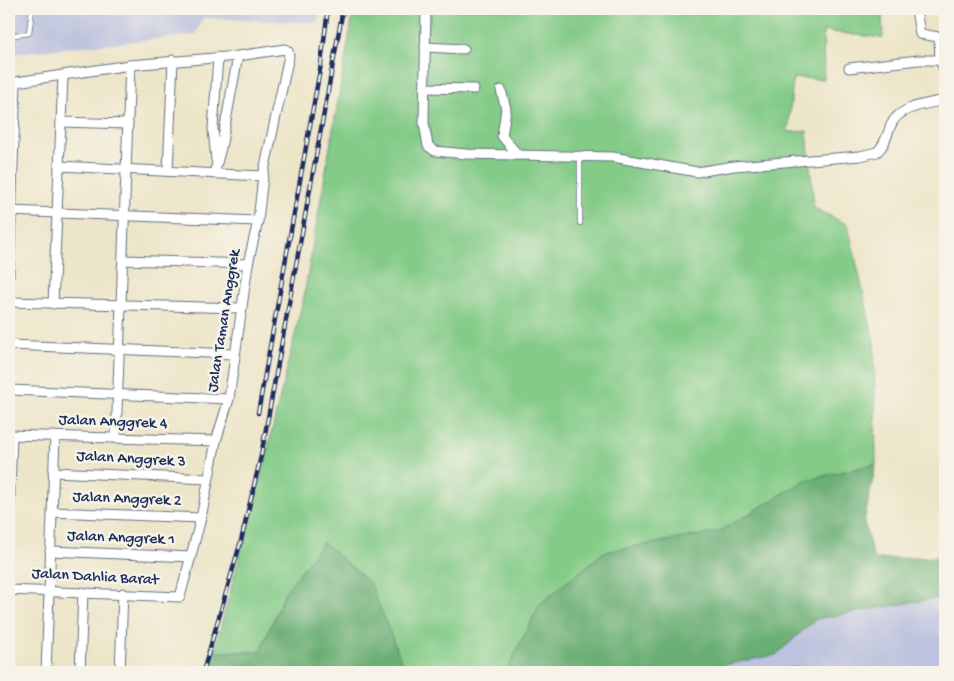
<svg xmlns="http://www.w3.org/2000/svg" width="954" height="681" viewBox="0 0 954 681" font-family="'Gochi Hand',sans-serif">
<style>
.industrial{fill:#bdc3de}
.green{fill:#83cb87;stroke:#4f7d72}
.forest{fill:#6aaf74;stroke:#426f69}
.lines{fill:none;stroke-linecap:round;stroke-linejoin:round}
.lane-casing{stroke:#646f83;stroke-width:6}
.street-casing{stroke:#646f83;stroke-width:11}
.lane{stroke:#fff;stroke-width:4.5}
.street{stroke:#fff;stroke-width:9}
.rail-casing{stroke:#1b2f5e;stroke-width:4.5}
.rail{stroke:#f7f3e8;stroke-width:2.5;stroke-dasharray:8;stroke-linecap:butt}
.labels{text-anchor:middle;dominant-baseline:central;stroke-width:5;stroke-linejoin:round;paint-order:stroke}
.street-label{font-size:16px;fill:#1b2f5e;stroke:#f7f3e8}
</style>
<rect width="100%" height="100%" fill="#f7f3e8"/>
<filter id="ink" filterUnits="userSpaceOnUse"><feTurbulence type="fractalNoise" baseFrequency=".02" numOctaves="2"/><feDisplacementMap in="SourceGraphic" scale="10" xChannelSelector="R" yChannelSelector="G"/><feConvolveMatrix kernelMatrix="1 2 1 2 8 2 1 2 1" color-interpolation-filters="sRGB"/></filter>
<filter id="wash" filterUnits="userSpaceOnUse"><feTurbulence type="fractalNoise" baseFrequency=".0096" numOctaves="4" result="noise"/><feDisplacementMap in="SourceGraphic" scale="20" xChannelSelector="R" yChannelSelector="G"/><feGaussianBlur stdDeviation="1.12" result="paint"/><feColorMatrix in="noise" values="0 0 0 0 0 0 0 0 0 0 0 0 0 0 0 0 0 1.4 0 .05"/><feComposite in="paint" operator="in"/></filter>
<g filter="url(#wash)">
<rect width="100%" height="100%" fill="#ede5c8"/>
<!-- industrial -->
<g class="industrial">
<polygon points="9,9 320,9 317,23 203,18 196,35 9,54"/>
<polygon points="937,598 945,600 945,672 687,672 776,655 816,619"/>
</g>
<!-- green -->
<polygon class="green" points="354,9 882,9 883,38 823,31 824,79 793,78 788,132 807,131 814,208 848,225 874,341 876,464 806,480 718,532 604,552 540,604 506,672 400,672 403,665 285,592 260,652 214,652 262,473 304,296"/>
<!-- forest -->
<g class="forest">
<polygon points="876,464 864,522 874,559 938,557 945,524 945,600 937,598 816,619 776,655 685,672 506,672 540,604 604,552 718,532 806,480"/>
<polygon points="323,542 370,583 403,665 400,672 209,672 214,652 260,652 285,592"/>
</g>
</g>
<g filter="url(#ink)">
<g class="lines">
<defs>
<g id="lane">
<polyline points="9,36 29,33 32,9"/>
<polyline points="580,223 580,156"/>
<polyline points="782,672 793,669 807,672"/>
</g>
<g id="street">
<path d="M 426,9 L 424,123 L 428,146 L 435,151 L 466,154 L 613,157 L 697,172 L 734,166 L 860,156 L 877,152 C 885,145 887,135 891,125 C 899,106 928,104 945,100"/>
<polyline points="916,9 920,34 939,37 940,60 945,72"/>
<polyline points="425,47 464,49"/>
<polyline points="849,68 918,60 940,60"/>
<polyline points="425,88 474,89"/>
<polyline points="501,90 506,109 502,136 518,155"/>
<polyline points="61,122 128,124"/>
<polyline points="216,160 213,129 218,57"/>
<polyline points="59,166 263,176"/>
<polyline points="168,171 173,60"/>
<polyline points="214,174 221,148 238,56"/>
<polyline points="9,211 258,221"/>
<polyline points="123,260 248,264"/>
<polyline points="9,275 16,82 130,65 238,56 285,49 288,51 289,56 263,176 258,221 248,264 229,399 216,441 201,518 180,597 9,590"/>
<polyline points="9,302 242,308"/>
<polyline points="53,304 63,77"/>
<polyline points="9,345 234,354"/>
<polyline points="9,390 229,399"/>
<polyline points="9,435 216,441"/>
<polyline points="116,438 130,65"/>
<polyline points="53,472 208,479"/>
<polyline points="52,512 201,518"/>
<polyline points="9,518 12,435"/>
<polyline points="50,551 191,557"/>
<polyline points="46,672 55,436"/>
<polyline points="80,672 83,592"/>
<polyline points="120,672 123,593"/>
</g>
</defs>
<!-- lane casing -->
<use href="#lane" class="lane-casing"/>
<!-- street casing -->
<use href="#street" class="street-casing"/>
<!-- lane -->
<use href="#lane" class="lane"/>
<!-- street -->
<use href="#street" class="street"/>
<defs>
<g id="rail">
<polyline points="258,413 321,64 328,9"/>
<polyline points="203,672 241,541 261,456 343,9"/>
</g>
</defs>
<!-- rail casing -->
<use href="#rail" class="rail-casing"/>
<!-- rail -->
<use href="#rail" class="rail"/>
</g>
</g>
<g class="labels">
<!-- street labels -->
<g class="street-label">
<text transform="translate(225 321) rotate(-81)">Jalan Taman Anggrek</text>
<text transform="translate(113 423) rotate(2)">Jalan Anggrek 4</text>
<text transform="translate(131 460) rotate(3)">Jalan Anggrek 3</text>
<text transform="translate(127 500) rotate(2)">Jalan Anggrek 2</text>
<text transform="translate(121 539) rotate(2)">Jalan Anggrek 1</text>
<text transform="translate(95 578) rotate(3)">Jalan Dahlia Barat</text>
</g>
</g>
<!-- margin -->
<rect width="954" height="681" fill="none" stroke="#f7f3e8" stroke-width="30"/>
</svg>
